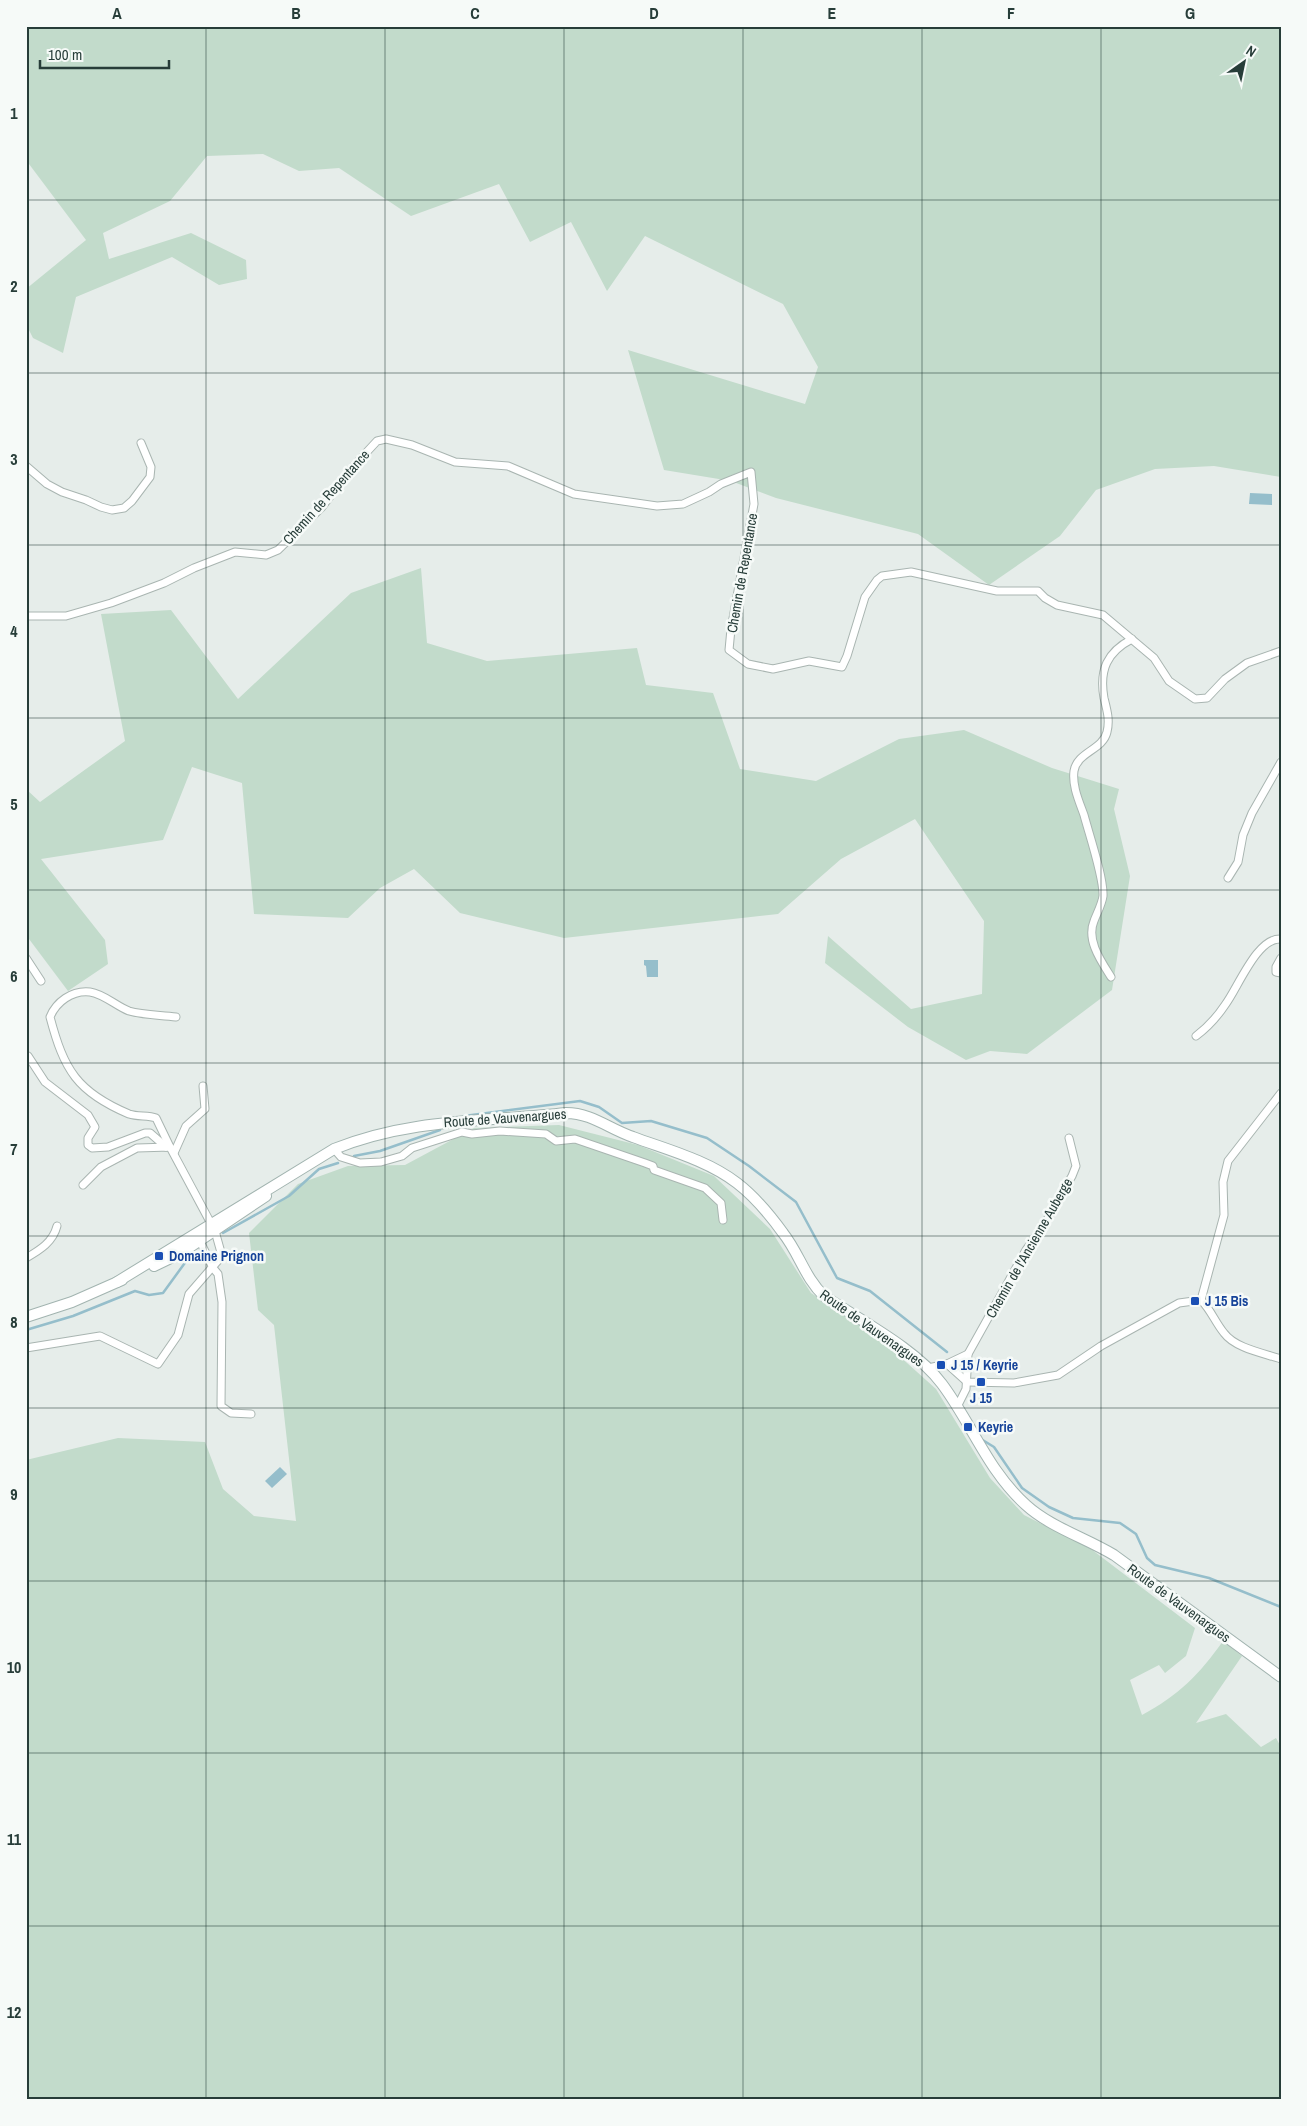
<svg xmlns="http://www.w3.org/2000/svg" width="1307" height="2126" viewBox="0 0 1307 2126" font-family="'Archivo Narrow',sans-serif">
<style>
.green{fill:#c2dbcb}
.water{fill:#95becb}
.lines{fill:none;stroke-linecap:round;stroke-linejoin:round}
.stream{stroke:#95becb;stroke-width:2.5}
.minor-casing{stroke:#a9b5b1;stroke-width:9}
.secondary-casing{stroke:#a2b4b0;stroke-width:12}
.minor{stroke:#fff;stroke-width:7}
.secondary{stroke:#fff;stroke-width:10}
.grid{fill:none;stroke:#273d39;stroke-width:1;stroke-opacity:0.55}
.transit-dot{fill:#1a4fb4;stroke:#f6faf8;stroke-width:2}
.labels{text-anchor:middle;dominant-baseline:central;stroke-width:5;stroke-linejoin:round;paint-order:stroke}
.street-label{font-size:14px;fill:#273d39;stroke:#f6faf8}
.transit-label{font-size:14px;font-weight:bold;fill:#164399;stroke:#f6faf8;text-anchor:start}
.neatline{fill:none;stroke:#273d39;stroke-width:2}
.grid-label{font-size:16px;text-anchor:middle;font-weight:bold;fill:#273d39}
</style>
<rect width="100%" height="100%" fill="#e6edea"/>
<!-- green -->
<g class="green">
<polygon points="26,26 1281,26 1281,477 1214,466 1155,469 1096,490 1060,536 989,585 918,534 776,498 731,481 664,470 628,350 805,404 818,367 783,304 645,236 607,291 571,222 530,242 499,184 411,216 339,168 299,171 263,154 207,156 170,201 103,233 109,259 191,233 246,260 247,279 219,285 172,257 76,297 63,353 33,338 26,324 26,289 86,240 26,160"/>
<polygon points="421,568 427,643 487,661 637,648 646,685 713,693 740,769 816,781 899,739 964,730 1052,768 1119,789 1114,809 1130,876 1112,990 1027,1054 990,1051 966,1060 908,1027 825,963 828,936 911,1009 982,994 984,921 915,819 841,859 778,914 564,938 460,913 414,869 380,888 348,918 254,914 242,783 192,767 163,840 41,859 105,940 108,964 68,991 26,935 26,789 40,802 125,741 101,614 171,610 238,699 351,593"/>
<path d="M 559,1125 L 638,1145 L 714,1176 L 770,1229 L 811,1293 L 877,1336 L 936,1389 L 990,1478 L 1024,1515 L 1091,1549 L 1195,1628 L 1186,1656 L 1165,1673 L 1159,1665 L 1130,1680 L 1142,1715 C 1179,1695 1199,1675 1223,1641 L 1242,1656 L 1196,1723 L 1226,1714 L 1261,1747 L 1276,1738 L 1281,1747 L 1281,2100 L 26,2100 L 26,1460 L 118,1438 L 205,1442 L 223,1489 L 254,1516 L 296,1521 L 274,1325 L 258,1310 L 249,1233 L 298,1184 L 348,1166 L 405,1165 L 474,1128 Z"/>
</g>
<!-- water -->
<g class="water">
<polygon points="1250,493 1272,494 1272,505 1249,504"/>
<polygon points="644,960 658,960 658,977 647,977 646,966 644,965"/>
<polygon points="280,1467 287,1474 272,1488 265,1481"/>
</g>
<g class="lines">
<!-- stream -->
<g class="stream">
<polyline points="464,1116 580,1101 599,1107 622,1123 651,1121 707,1138 749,1166 796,1202 837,1278 870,1291 947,1352"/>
<polyline points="354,1156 380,1151 440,1130"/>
<polyline points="223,1233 289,1196 319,1169 338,1163"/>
<polyline points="26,1330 73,1316 135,1291 149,1295 163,1293 187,1260"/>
<polyline points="981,1439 994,1447 1022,1488 1049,1507 1073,1518 1120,1523 1136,1534 1147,1558 1155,1565 1209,1578 1281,1607"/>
</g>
<defs>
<g id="minor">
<polyline points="26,466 47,484 62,492 86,500 101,507 112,510 124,508 132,501 150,477 151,467 141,443"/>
<polyline points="26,616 66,616 111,603 164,583 194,568 235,552 266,555 278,550 322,507 351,469 377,441 386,439 412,445 455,462 508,466 574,494 657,506 683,504 709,492 721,484 751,472 754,504 731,629 729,650 748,664 773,669 809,661 842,667 847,656 865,597 877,580 882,576 911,572 997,591 1038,591 1045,598 1057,605 1103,615 1154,658 1169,681 1195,699 1207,698 1225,679 1247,663 1281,651"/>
<polyline points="1228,878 1238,862 1243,835 1252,813 1281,762"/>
<polyline points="26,958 41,981"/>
<polyline points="1281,958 1276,967 1276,972 1281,973"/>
<path d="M 1111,977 C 1101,961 1086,940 1094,921 C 1097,913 1102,904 1103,896 C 1104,878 1089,834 1084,815 C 1079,801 1072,786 1074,771 C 1077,752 1103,750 1107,732 C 1110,720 1107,710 1104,698 C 1099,670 1107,652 1132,639"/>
<path d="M 1196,1036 C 1208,1027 1217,1017 1225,1005 C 1238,988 1257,937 1281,939"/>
<polyline points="28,1056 45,1082 88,1115 95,1127 88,1138 88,1145 92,1148 108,1147 145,1133 150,1133 166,1147"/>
<path d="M 170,1147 L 156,1118 C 148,1115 138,1117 129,1114 C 77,1092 64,1070 50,1017 C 56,1002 72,990 90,992 C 104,994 116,1006 129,1011 C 143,1015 161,1015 176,1017"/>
<polyline points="334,1149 341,1157 360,1163 381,1162 402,1156 412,1148 462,1132 472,1134 500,1131 546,1134 556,1141 575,1139 645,1163 653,1166 654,1170 705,1188 721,1203 723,1220"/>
<polyline points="174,1153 186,1126 205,1109 203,1086"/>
<polyline points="203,1237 200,1241 213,1268 218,1274 222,1302 221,1406 231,1413 251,1414"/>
<path d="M 26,1258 C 40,1250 53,1242 57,1226"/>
<polyline points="1201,1300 1224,1215 1223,1182 1228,1161 1281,1093"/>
<path d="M 1201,1300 C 1211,1310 1215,1322 1224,1333 C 1235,1348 1263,1353 1281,1359"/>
<polyline points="26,1348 100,1336 158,1364 178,1335 189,1294 222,1256 215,1231 170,1147 137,1148 101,1167 83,1185"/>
<polyline points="947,1364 967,1382 1014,1383 1058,1375 1101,1346 1179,1303 1201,1300"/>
<polyline points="928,1368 947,1364 968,1354"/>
<polyline points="957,1407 966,1389 968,1354 1026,1250 1044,1225 1072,1176 1076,1166 1069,1138"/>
</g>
<g id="secondary">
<polyline points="154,1266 181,1253 266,1196"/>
<path d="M 117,1282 L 334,1149 C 411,1118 485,1122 566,1113 C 592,1113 609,1129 633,1137 C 668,1150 707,1160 737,1183 C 754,1196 770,1215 783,1233 C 799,1253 805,1278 824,1296 C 861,1321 916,1349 942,1384 C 972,1424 988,1471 1026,1505 C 1050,1527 1086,1538 1114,1555 L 1281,1677"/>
<polyline points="26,1317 72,1302 122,1280"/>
</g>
</defs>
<!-- minor casing -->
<use href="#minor" class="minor-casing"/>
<!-- secondary casing -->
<use href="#secondary" class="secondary-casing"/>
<!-- minor -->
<use href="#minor" class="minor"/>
<!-- secondary -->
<use href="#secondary" class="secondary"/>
</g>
<!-- grid -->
<path class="grid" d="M 206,26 L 206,2100M 385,26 L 385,2100M 564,26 L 564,2100M 743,26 L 743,2100M 922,26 L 922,2100M 1101,26 L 1101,2100M 26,200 L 1281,200M 26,373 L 1281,373M 26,545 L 1281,545M 26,718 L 1281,718M 26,890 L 1281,890M 26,1063 L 1281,1063M 26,1236 L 1281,1236M 26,1408 L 1281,1408M 26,1581 L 1281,1581M 26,1753 L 1281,1753M 26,1926 L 1281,1926"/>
<!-- markers -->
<g class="transit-dot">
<rect x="154" y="1251" width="10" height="10" rx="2.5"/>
<rect x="1190" y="1296" width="10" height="10" rx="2.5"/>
<rect x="936" y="1360" width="10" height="10" rx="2.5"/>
<rect x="976" y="1377" width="10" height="10" rx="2.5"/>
<rect x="963" y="1422" width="10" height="10" rx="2.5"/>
</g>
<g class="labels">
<!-- street labels -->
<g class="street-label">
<text transform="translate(326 497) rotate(-48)">Chemin de Repentance</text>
<text transform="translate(742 573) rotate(-80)">Chemin de Repentance</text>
<text transform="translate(505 1118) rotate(-4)">Route de Vauvenargues</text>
<text transform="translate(1029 1248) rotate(-60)">Chemin de l'Ancienne Auberge</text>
<text transform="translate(872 1328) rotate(35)">Route de Vauvenargues</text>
<text transform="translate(1179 1603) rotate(36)">Route de Vauvenargues</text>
</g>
<!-- transit labels -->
<g class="transit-label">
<text x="169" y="1256">Domaine Prignon</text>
<text x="1205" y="1301">J 15 Bis</text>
<text x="951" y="1365">J 15 / Keyrie</text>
<text x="981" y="1398" text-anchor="middle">J 15</text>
<text x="978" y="1427">Keyrie</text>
</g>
</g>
<!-- border -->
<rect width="1307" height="2126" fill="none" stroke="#f6faf8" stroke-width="55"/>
<!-- north arrow -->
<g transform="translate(1244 62) rotate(33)" stroke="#f6faf8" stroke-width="4" paint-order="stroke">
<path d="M0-4L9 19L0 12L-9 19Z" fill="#273d39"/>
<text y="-8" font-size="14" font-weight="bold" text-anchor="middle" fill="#273d39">N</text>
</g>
<!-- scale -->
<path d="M40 60v8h129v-8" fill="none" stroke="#273d39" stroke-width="2.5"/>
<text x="48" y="60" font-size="15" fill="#273d39" stroke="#f6faf8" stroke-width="4" paint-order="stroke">100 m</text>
<rect x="28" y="28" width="1252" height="2070" class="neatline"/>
<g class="grid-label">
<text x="117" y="19">A</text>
<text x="296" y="19">B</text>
<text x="475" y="19">C</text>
<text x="654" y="19">D</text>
<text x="832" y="19">E</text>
<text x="1011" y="19">F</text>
<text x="1190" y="19">G</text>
<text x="14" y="119">1</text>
<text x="14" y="292">2</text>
<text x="14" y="465">3</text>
<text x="14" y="637">4</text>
<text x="14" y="810">5</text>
<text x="14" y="982">6</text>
<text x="14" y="1155">7</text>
<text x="14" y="1328">8</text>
<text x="14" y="1500">9</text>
<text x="14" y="1673">10</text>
<text x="14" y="1845">11</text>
<text x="14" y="2018">12</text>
</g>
</svg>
